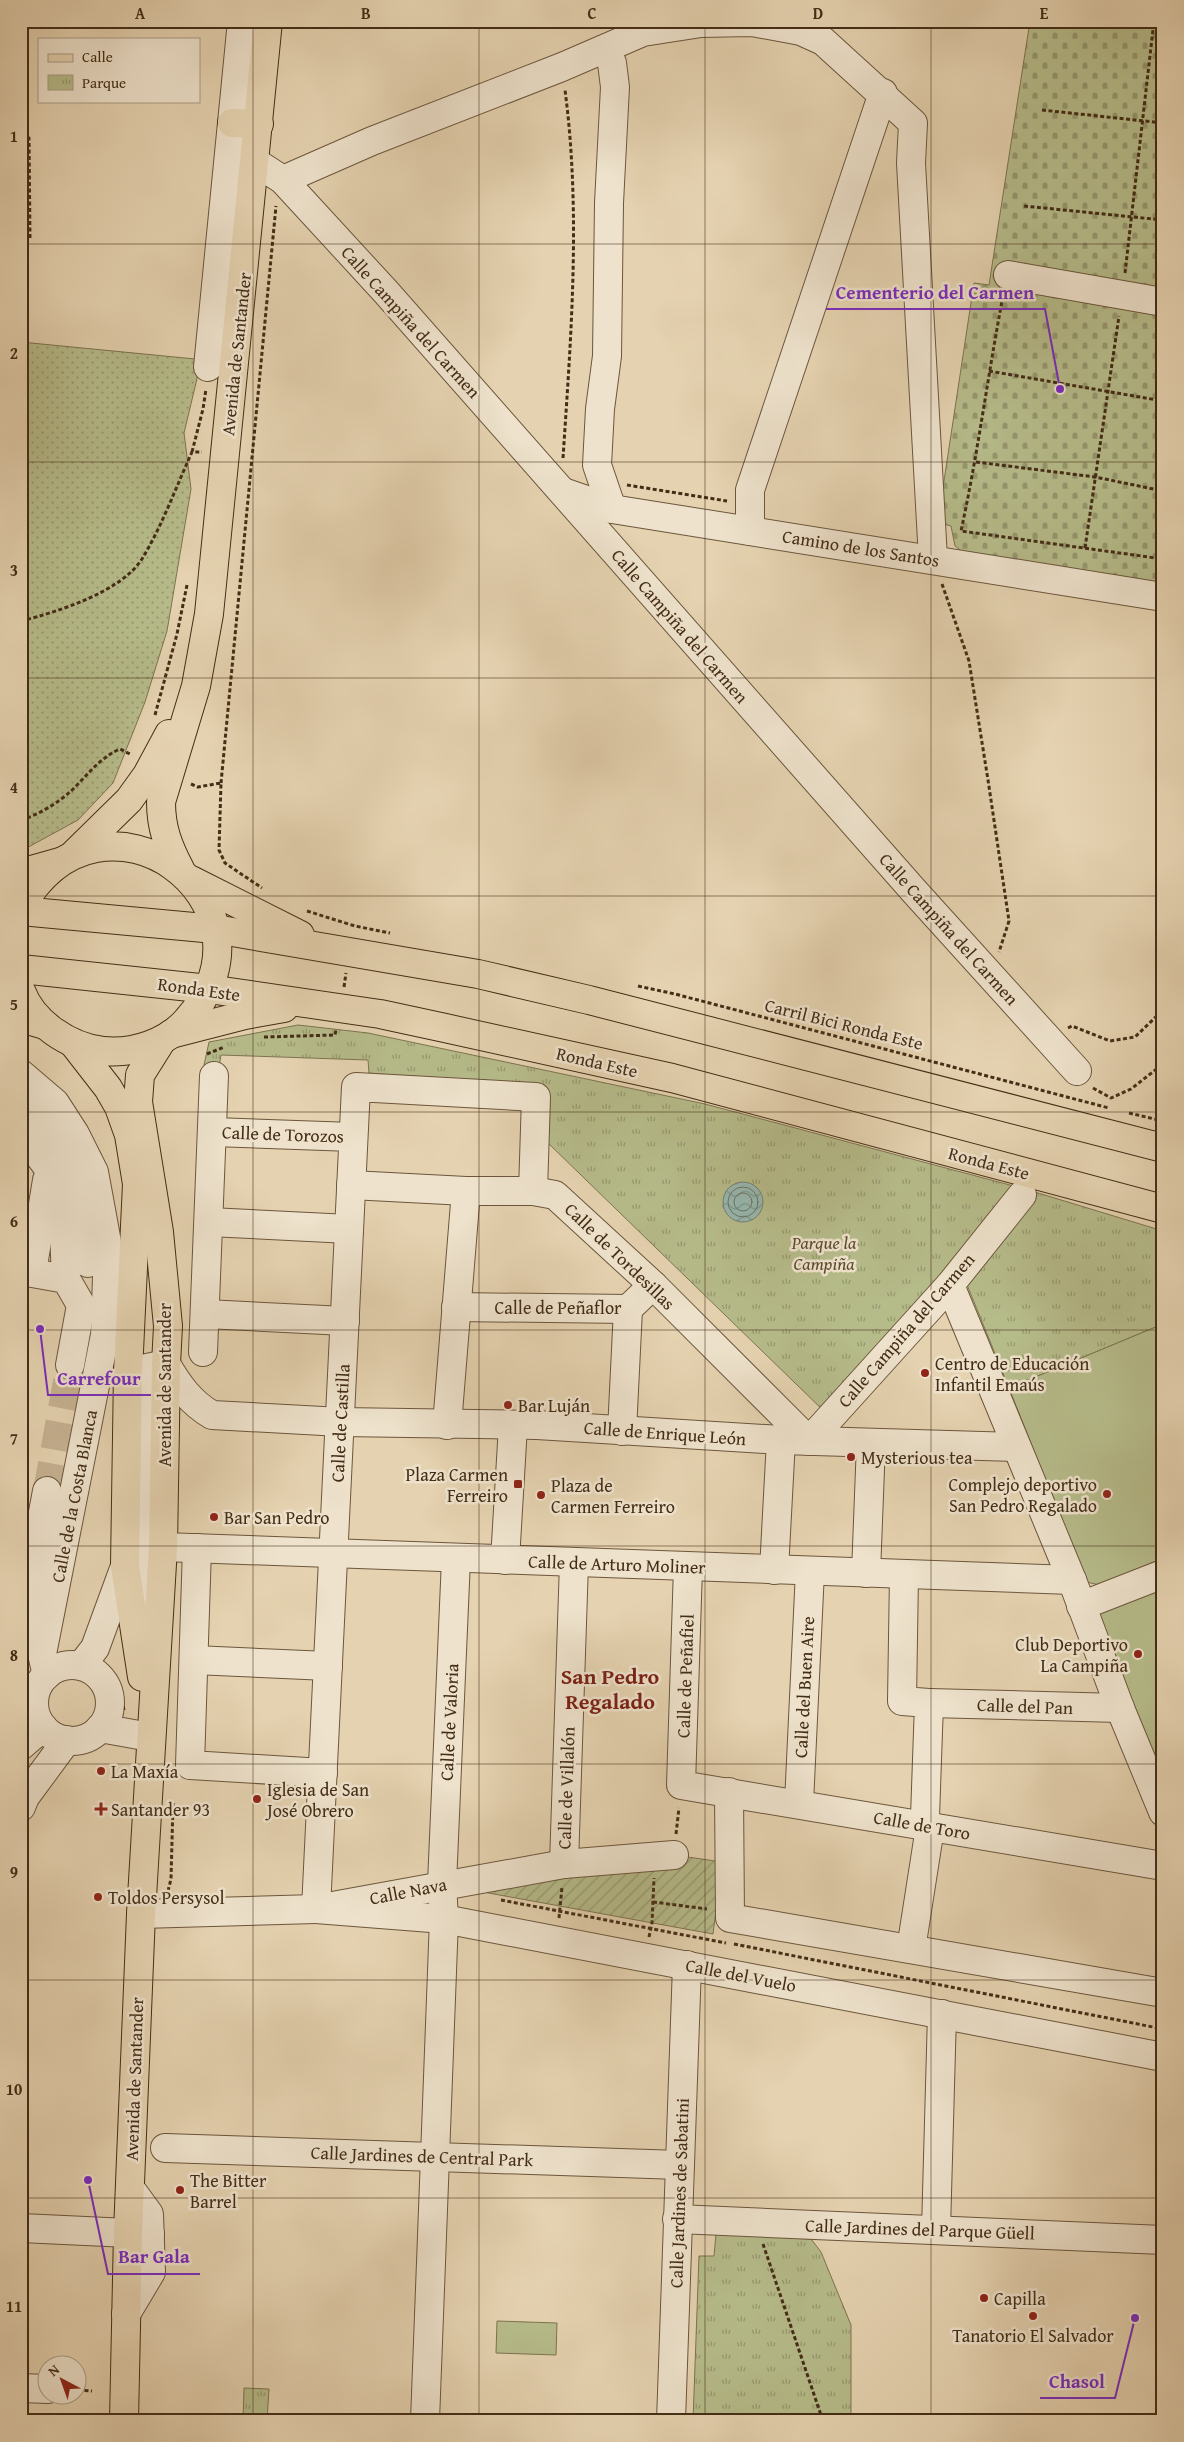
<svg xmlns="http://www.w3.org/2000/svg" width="1184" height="2442" viewBox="0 0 1184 2442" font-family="'Gentium Book Plus',serif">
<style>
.grass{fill:url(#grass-dots);stroke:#7d7450}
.cemetery{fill:url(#cemetery-stones);stroke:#7d7450}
.park{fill:url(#park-tufts);stroke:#7d7450}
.garden{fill:url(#garden-furrows);stroke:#7d7450}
.pitch{fill:#b6bb8a;stroke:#7d7450}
.water{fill:url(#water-waves);stroke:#758072}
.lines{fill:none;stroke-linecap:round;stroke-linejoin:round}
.shore{stroke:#6d7262;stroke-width:1}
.minor-tunnel{stroke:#c5b191;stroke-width:28;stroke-dasharray:28 14;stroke-linecap:butt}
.minor-casing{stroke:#6c563c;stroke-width:30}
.major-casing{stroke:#442d16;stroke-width:30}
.highway-casing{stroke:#442d16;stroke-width:30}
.path{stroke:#442d16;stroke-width:3;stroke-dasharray:4 2.5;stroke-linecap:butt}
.minor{stroke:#eee2cc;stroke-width:28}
.major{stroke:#e5d2b0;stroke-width:28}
.highway{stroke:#e5d2b0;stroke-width:28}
.grid{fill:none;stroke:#442d16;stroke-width:1;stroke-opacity:0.55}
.poi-dot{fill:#8f2418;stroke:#eee2cc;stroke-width:2}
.labels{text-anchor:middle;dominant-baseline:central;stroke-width:5;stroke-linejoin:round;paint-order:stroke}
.street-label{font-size:18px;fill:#442d16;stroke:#eee2cc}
.park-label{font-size:18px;font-style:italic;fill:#5b492d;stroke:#eee2cc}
.poi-label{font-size:18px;fill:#442d16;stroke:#eee2cc;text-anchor:start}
.district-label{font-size:22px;font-weight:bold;fill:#7a1f14;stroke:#eee2cc}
.leader{fill:none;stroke:#7b2cbf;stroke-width:2}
.callout-dot{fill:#7b2cbf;stroke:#eee2cc;stroke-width:2}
.callout-label{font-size:19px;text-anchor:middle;font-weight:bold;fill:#7b2cbf;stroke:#eee2cc;stroke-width:5;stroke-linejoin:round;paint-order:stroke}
.neatline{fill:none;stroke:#442d16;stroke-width:2}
.grid-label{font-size:16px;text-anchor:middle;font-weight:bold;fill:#442d16}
</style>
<defs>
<pattern id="grass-dots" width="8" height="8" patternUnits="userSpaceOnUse" patternTransform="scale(1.25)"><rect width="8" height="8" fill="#b6bb8a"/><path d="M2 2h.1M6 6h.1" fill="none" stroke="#969870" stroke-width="1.8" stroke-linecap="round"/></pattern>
<pattern id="cemetery-stones" width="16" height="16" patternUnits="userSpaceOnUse" patternTransform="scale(1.25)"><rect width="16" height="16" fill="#b6bb8a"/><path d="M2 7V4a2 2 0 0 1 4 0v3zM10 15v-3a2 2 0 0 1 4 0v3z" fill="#969870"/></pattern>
<pattern id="park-tufts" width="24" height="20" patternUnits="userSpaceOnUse" patternTransform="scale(1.25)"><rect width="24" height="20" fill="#b6bb8a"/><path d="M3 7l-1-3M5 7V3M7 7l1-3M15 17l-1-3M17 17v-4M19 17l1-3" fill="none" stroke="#969870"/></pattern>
<pattern id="garden-furrows" width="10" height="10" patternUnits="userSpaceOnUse" patternTransform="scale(1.25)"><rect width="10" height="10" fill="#b6bb8a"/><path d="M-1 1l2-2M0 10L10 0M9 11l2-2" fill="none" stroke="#969870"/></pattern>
<pattern id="water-waves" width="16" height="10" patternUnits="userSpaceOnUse" patternTransform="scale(1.25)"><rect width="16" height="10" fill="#96b7af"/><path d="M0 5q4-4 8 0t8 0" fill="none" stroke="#7c958d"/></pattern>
</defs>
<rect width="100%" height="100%" fill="#e5d2b0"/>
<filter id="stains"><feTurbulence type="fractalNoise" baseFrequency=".004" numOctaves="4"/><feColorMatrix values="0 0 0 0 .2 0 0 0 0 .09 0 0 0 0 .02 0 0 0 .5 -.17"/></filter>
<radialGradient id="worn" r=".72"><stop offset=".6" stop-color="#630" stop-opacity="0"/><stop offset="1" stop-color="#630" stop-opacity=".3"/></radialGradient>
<!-- grass -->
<polygon class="grass" points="21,342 195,359 200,366 184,433 191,489 167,631 145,702 113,783 78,820 21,851"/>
<!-- cemetery -->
<polygon class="cemetery" points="1030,21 1163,21 1163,586 963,552 955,546 951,526 943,524 942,494 974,283 989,285"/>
<!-- park -->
<g class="park">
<polygon points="298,1025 368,1033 705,1104 1025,1189 1163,1231 1163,1324 1009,1388 961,1270 830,1417 547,1142 521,1086 369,1073 368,1060 221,1055 218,1073 204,1065 209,1042"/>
<polygon points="716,2234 811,2239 821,2252 851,2325 851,2421 693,2421 699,2256 714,2256"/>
<polygon points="244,2388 269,2389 267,2421 243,2421"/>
</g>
<!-- garden -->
<polygon class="garden" points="674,1855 722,1862 713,1934 472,1890"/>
<!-- pitch -->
<g class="pitch">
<polygon points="1163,1324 1163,1558 1100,1585 1086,1582 1009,1388"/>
<polygon points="1163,1587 1163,1777 1096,1614"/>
<polygon points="497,2321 557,2323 556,2355 496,2353"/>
</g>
<!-- water -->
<circle class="water" cx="743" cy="1202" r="20"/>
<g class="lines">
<!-- shore -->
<g class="shore">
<circle cx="743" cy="1202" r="15"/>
<circle cx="743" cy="1202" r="9"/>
</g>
<!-- minor-tunnel -->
<polyline class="minor-tunnel" points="47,1491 70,1365"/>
<defs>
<g id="minor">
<polyline points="606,49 612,63 615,87 609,203 607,356 600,409 597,465 612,509"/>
<polyline points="255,162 283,180 386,292 914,891 1077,1071"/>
<polyline points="283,180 372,141 562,67 643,32 701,23 752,22 801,31 823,41 913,123 911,163 933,559"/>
<polyline points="1008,275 1163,302"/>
<polyline points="208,367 242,21"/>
<polyline points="563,492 612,509 1163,597"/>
<polyline points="750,531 750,490 883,93"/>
<polyline points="21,1074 55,1103 75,1134 94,1172 108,1248 105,1335 42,1654 47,1675"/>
<polyline points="21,1104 51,1137 72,1180 79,1225 88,1263"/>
<polyline points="21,1131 49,1169 64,1230 66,1279"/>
<polyline points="213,1132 353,1137"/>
<polyline points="351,1185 466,1191 533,1191 555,1195 653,1285 809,1441 950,1285 1022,1195"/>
<polyline points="533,1191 536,1097 356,1087 316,1909 444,1919 1163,2057"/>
<polyline points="209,1222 349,1229"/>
<polyline points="21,1271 66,1279 81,1305 70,1365"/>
<polyline points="32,1272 47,1180"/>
<polyline points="950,1285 1072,1580 1120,1708 1163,1812"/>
<polyline points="456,1307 628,1309 653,1285"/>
<polyline points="206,1314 345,1321"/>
<polyline points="203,1352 214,1076"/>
<path d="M 128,1372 L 166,1364 C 178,1385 191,1403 212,1415 L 341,1422 L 537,1425 L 781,1440 L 1016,1447"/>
<polyline points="147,1390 139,1546 152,1627"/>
<polyline points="447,1425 466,1191"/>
<polyline points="622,1431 628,1309"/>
<polyline points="163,1547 1072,1580"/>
<polyline points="197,1548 190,1765 323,1773"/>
<polyline points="505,1560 513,1426"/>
<polyline points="688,1567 681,1785 1163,1866"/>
<polyline points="774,1570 781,1440"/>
<polyline points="866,1573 871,1443"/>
<polyline points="904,1575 902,1701 929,1703 925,1817 929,1834 911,1949"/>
<polyline points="1081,1606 1163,1574"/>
<polyline points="42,1654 25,1608 47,1491"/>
<polyline points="194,1660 328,1666"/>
<circle cx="72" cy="1703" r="38"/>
<polyline points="81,1666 95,1648 125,1566"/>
<polyline points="929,1703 1120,1708"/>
<polyline points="100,1728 150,1737"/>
<polyline points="21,1746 43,1727"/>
<polyline points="729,1792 730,1918 1163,1993"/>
<polyline points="799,1803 810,1571"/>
<polyline points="21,1807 25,1797 67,1740"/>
<polyline points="564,1864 574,1563"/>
<polyline points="141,1914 316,1909 564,1864 674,1855"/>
<polyline points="165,2148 680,2165"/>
<polyline points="677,2219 1163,2240"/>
<polyline points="21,2228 150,2234"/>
<polyline points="936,2230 942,2014"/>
<polyline points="126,2314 151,2272 149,2214 130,2188"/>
<polyline points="21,2388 48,2389"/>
<polyline points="425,2421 444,1919 442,1884 456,1559"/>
<polyline points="671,2421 687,1965"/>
</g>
<g id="major">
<polyline points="232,123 259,124"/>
<polyline points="74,854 129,800 147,775 169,734"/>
<path d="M 180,869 C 168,846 161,828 161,802 L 196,686 L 209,614 L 268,21"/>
<path d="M 21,907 C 103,764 289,904 188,1019 C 168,1043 133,1054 103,1051 C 69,1047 33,1023 21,991"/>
<polyline points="73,1043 108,1088 119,1107 129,1135 137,1184 128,1372 125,1566 142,1677"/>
<polyline points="124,2421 128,2232 141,1914 163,1547 166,1364 168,1326 159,1232 138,1102 140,1075 162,1040"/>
</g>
<g id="highway">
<polyline points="21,873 60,862"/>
<polyline points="191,880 300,935"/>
<polyline points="21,911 215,929 478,974 589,1000 1163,1148"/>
<polyline points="21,969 209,989 380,1014 445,1028 672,1078 1163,1209"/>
<polyline points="21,1018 45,1025"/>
<polyline points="171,1034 245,1015 284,1008"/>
</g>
</defs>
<!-- minor casing -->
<use href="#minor" class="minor-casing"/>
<!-- major casing -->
<use href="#major" class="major-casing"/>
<!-- highway casing -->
<use href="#highway" class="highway-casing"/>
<!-- path -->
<g class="path">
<polyline points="1042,110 1163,123"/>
<polyline points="21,138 29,138 30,238"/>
<polyline points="1024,206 1163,220"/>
<polyline points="1125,273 1154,21"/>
<path d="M 1003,296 C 988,374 978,453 961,531 L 1163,559"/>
<polyline points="989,371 1163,401"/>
<polyline points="192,452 203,409 206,389"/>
<path d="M 563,458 C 571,336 581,212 565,90"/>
<polyline points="976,462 1095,477 1163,491"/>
<polyline points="627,485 727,501"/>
<polyline points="1085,548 1119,316"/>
<polyline points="942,584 969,661 988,780 1009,921 999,952"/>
<path d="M 21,621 C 57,612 121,592 142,559 C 162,526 176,487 192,452 L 202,452"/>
<polyline points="155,715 177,634 187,585"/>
<polyline points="221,783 276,206"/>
<polyline points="191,784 198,787 221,783 219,850 225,863 262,888"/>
<path d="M 21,820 C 38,815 58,803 71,791 C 87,776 99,758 120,749 L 132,755"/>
<polyline points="307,911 355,926 390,933"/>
<polyline points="638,986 675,994 1109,1108"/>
<polyline points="344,987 346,973"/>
<polyline points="1068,1028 1072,1026 1110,1041 1135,1037 1163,1010"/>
<polyline points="264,1037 335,1035 336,1030"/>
<polyline points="207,1054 224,1047"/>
<polyline points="1093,1088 1111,1098 1131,1089 1163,1064"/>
<polyline points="1129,1113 1163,1121"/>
<polyline points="108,1668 117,1681"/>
<polyline points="119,1687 124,1710"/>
<polyline points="676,1834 679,1808"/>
<polyline points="168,1891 171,1879 173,1803"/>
<polyline points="501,1900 726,1943"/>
<polyline points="653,1902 707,1909"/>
<polyline points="559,1918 562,1887"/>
<polyline points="649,1937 652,1923 654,1878"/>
<polyline points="734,1944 1163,2029"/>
<polyline points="763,2244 823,2421"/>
<polyline points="78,2390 92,2391"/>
</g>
<!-- minor -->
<use href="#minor" class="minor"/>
<!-- major -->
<use href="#major" class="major"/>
<!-- highway -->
<use href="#highway" class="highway"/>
</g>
<!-- grid -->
<path class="grid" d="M 253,21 L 253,2421M 479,21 L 479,2421M 705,21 L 705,2421M 931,21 L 931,2421M 21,244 L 1163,244M 21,462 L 1163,462M 21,678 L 1163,678M 21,896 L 1163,896M 21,1112 L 1163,1112M 21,1330 L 1163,1330M 21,1546 L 1163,1546M 21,1764 L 1163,1764M 21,1980 L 1163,1980M 21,2198 L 1163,2198"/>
<!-- markers -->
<g class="poi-dot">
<circle cx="925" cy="1373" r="5"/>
<circle cx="508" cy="1405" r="5"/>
<circle cx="851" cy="1457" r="5"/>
<rect x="513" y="1479" width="10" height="10" rx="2.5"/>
<circle cx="1107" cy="1494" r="5"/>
<circle cx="541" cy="1495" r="5"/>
<circle cx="214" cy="1517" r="5"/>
<circle cx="1138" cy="1654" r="5"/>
<circle cx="101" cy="1771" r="5"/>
<circle cx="257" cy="1799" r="5"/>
<path d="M98.5 1801.5h5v5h5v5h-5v5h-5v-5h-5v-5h5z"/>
<circle cx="98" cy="1897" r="5"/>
<circle cx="180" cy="2190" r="5"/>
<circle cx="984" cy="2298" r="5"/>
<circle cx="1033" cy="2316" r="5"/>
</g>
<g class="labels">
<!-- street labels -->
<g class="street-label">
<text transform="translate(411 322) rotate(48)">Calle Campiña del Carmen</text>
<text transform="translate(236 354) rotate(-84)">Avenida de Santander</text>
<text transform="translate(861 548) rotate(9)">Camino de los Santos</text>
<text transform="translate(680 626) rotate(49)">Calle Campiña del Carmen</text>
<text transform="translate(949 929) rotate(48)">Calle Campiña del Carmen</text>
<text transform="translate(199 989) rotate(8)">Ronda Este</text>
<text transform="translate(844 1024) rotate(14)">Carril Bici Ronda Este</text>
<text transform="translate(597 1062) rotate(13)">Ronda Este</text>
<text transform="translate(283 1134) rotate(2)">Calle de Torozos</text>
<text transform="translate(989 1163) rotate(15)">Ronda Este</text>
<text transform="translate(620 1256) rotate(44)">Calle de Tordesillas</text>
<text x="558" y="1307">Calle de Peñaflor</text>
<text transform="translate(906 1330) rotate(-49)">Calle Campiña del Carmen</text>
<text transform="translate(164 1385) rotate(-90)">Avenida de Santander</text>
<text transform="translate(340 1423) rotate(-87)">Calle de Castilla</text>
<text transform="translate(665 1433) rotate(4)">Calle de Enrique León</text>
<text transform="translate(74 1496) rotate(-79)">Calle de la Costa Blanca</text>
<text transform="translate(617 1564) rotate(2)">Calle de Arturo Moliner</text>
<text transform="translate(685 1676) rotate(-88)">Calle de Peñafiel</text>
<text transform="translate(804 1687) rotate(-87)">Calle del Buen Aire</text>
<text transform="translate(1025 1706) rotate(2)">Calle del Pan</text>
<text transform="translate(449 1722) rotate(-87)">Calle de Valoria</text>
<text transform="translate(566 1788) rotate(-88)">Calle de Villalón</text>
<text transform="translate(922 1825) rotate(10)">Calle de Toro</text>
<text transform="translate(408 1891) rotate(-11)">Calle Nava</text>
<text transform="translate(741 1975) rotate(11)">Calle del Vuelo</text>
<text transform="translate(134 2079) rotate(-88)">Avenida de Santander</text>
<text transform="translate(422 2156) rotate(2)">Calle Jardines de Central Park</text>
<text transform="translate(679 2193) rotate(-88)">Calle Jardines de Sabatini</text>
<text transform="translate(920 2229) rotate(2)">Calle Jardines del Parque Güell</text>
</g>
<!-- park labels -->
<g class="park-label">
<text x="824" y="1242">Parque la<tspan x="824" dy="21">Campiña</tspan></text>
</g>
<!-- poi labels -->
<g class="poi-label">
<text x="935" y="1363">Centro de Educación<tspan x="935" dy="21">Infantil Emaús</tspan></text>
<text x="518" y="1405">Bar Luján</text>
<text x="861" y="1457">Mysterious tea</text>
<text x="508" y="1474" text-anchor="end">Plaza Carmen<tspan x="508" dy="21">Ferreiro</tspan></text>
<text x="1097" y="1484" text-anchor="end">Complejo deportivo<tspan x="1097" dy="21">San Pedro Regalado</tspan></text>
<text x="551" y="1485">Plaza de<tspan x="551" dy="21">Carmen Ferreiro</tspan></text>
<text x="224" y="1517">Bar San Pedro</text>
<text x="1128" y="1644" text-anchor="end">Club Deportivo<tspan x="1128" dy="21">La Campiña</tspan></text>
<text x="111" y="1771">La Maxía</text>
<text x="267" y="1789">Iglesia de San<tspan x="267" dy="21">José Obrero</tspan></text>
<text x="111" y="1809">Santander 93</text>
<text x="108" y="1897">Toldos Persysol</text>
<text x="190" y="2180">The Bitter<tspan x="190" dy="21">Barrel</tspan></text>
<text x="994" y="2298">Capilla</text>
<text x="1033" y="2335" text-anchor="middle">Tanatorio El Salvador</text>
</g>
<!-- district labels -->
<g class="district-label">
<text x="610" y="1676">San Pedro<tspan x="610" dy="25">Regalado</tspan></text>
</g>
</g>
<!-- callouts -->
<path class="leader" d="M1060 389L1045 309H826M40 1329L48 1395H151M88 2180L108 2274H200M1135 2318L1115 2398H1040"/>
<g class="callout-dot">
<circle cx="1060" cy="389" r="5"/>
<circle cx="40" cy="1329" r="5"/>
<circle cx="88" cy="2180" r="5"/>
<circle cx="1135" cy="2318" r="5"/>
</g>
<g class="callout-label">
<text x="935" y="299">Cementerio del Carmen</text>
<text x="99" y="1385">Carrefour</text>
<text x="154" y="2263">Bar Gala</text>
<text x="1077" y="2388">Chasol</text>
</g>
<!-- margin -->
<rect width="1184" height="2442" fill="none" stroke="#e5d2b0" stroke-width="55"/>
<!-- legend -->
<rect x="38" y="38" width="162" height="65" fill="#eee2cc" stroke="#aa9a83"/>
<rect x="48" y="54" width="25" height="8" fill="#e5d2b0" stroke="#aa9a83"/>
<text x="82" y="62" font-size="15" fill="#442d16">Calle</text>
<rect x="48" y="75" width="25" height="15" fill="url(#park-tufts)" stroke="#aa9a83"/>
<text x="82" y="88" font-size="15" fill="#442d16">Parque</text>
<!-- north arrow -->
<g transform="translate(62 2380) rotate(319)"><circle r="24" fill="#eee2cc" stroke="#aa9a83"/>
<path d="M0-4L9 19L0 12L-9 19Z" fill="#8f2418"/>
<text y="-8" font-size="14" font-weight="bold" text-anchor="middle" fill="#442d16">N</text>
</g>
<rect x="28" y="28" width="1128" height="2386" class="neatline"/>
<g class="grid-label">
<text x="140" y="19">A</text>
<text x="366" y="19">B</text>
<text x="592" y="19">C</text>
<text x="818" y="19">D</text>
<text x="1044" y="19">E</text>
<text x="14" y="142">1</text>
<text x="14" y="359">2</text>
<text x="14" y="576">3</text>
<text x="14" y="793">4</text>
<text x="14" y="1010">5</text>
<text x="14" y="1227">6</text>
<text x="14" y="1444">7</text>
<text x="14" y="1661">8</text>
<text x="14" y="1878">9</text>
<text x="14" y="2095">10</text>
<text x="14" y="2312">11</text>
</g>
<rect width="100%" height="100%" filter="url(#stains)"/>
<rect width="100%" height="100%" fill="url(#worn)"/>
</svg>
